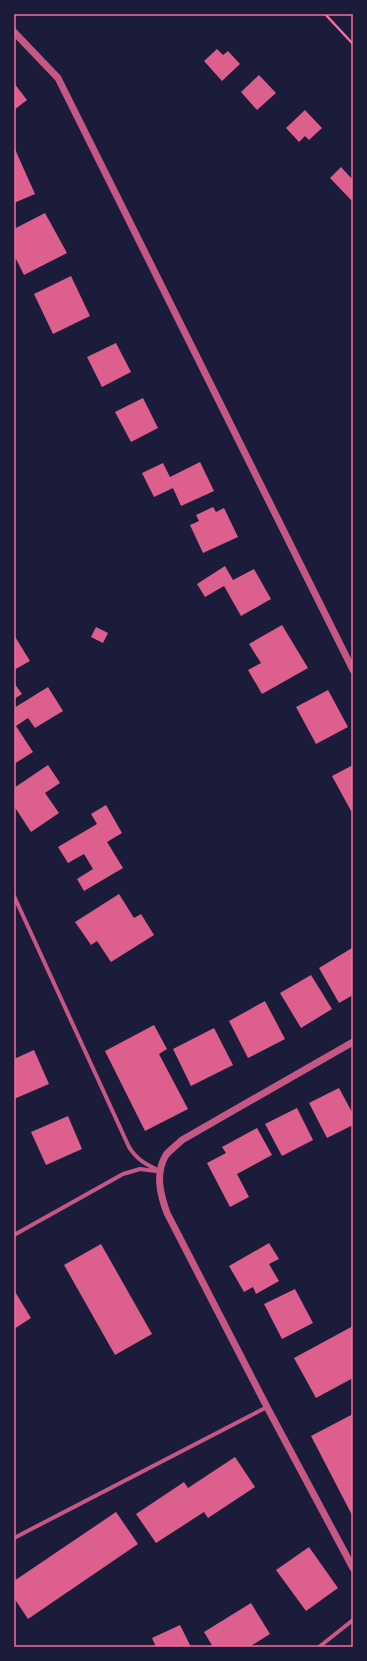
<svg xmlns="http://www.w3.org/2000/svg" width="367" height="1661" viewBox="0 0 367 1661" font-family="Lato,sans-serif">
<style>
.building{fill:#dd5f8e}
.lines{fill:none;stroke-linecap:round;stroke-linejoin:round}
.path{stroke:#ff6b9d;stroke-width:2.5}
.minor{stroke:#c65784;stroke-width:4}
.tertiary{stroke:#c65784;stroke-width:7}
.neatline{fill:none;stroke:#ff6b9d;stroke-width:1.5}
</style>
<rect width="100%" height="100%" fill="#1b1b3a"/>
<!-- building -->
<g class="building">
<polygon points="217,49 223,55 228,51 240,64 222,81 204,61"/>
<polygon points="259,75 276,93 257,110 241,92"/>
<polygon points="14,83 27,100 14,110"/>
<polygon points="305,110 322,128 309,140 305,136 299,142 286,128"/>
<polygon points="14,147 35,194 14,203"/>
<polygon points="341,167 353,180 353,198 351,200 330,178"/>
<polygon points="45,213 67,253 24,275 14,255 14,229"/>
<polygon points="71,276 90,316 53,334 34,294"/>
<polygon points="116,343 131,372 102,387 87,357"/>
<polygon points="143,398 158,428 131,442 115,412"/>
<polygon points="200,462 214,491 181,506 173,488 154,497 142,473 163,463 170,477"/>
<polygon points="213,507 216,512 224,508 238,537 203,553 190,525 199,521 196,515"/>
<polygon points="225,566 233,580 254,569 271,599 241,616 224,586 205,597 197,584"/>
<polygon points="282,625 308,668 262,694 248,670 261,663 249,644"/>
<polygon points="96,627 108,633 103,643 91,637"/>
<polygon points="14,635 30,661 14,670"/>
<polygon points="14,683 22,694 14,699"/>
<polygon points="48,687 63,711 35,728 28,718 16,726 14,722 14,708"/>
<polygon points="328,690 348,727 316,744 296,707"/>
<polygon points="16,726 33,752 14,764 14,727"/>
<polygon points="48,765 60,783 45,793 59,813 31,832 14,806 14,788"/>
<polygon points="353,765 353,810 351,811 332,776"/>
<polygon points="106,805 122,833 107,842 123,868 84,891 77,879 93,869 84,854 68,863 58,847 97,824 91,814"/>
<polygon points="119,894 134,918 141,914 154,935 111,962 97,941 91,945 75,922"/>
<polygon points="352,948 353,951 353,995 339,1003 319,968"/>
<polygon points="311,975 332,1009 301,1028 280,993"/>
<polygon points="265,1001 285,1039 248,1058 229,1021"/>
<polygon points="154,1025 167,1049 159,1054 188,1109 145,1131 105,1051"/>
<polygon points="214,1028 233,1065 191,1086 173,1049"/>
<polygon points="34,1050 49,1084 14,1099 14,1059"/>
<polygon points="339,1088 353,1114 353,1125 327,1138 309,1103"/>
<polygon points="297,1108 313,1140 282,1156 265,1124"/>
<polygon points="68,1116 82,1149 46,1165 31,1132"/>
<polygon points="257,1128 272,1155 237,1174 249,1197 230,1207 207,1163 226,1153 222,1147"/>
<polygon points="269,1243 279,1259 269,1264 279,1281 256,1294 253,1287 244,1292 229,1266"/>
<polygon points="101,1244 152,1334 115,1355 64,1265"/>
<polygon points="295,1289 313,1323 282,1339 264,1304"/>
<polygon points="14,1290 31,1318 14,1329"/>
<polygon points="353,1326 353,1378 316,1398 294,1358"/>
<polygon points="353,1414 353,1517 311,1436"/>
<polygon points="235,1457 255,1487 208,1518 204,1512 156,1543 136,1514 184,1482 188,1488"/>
<polygon points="116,1512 138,1544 28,1619 14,1598 14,1581"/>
<polygon points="309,1547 338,1588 306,1611 276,1570"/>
<polygon points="251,1603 270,1634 249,1647 213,1647 204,1632"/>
<polygon points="180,1625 191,1647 156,1647 152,1638"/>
</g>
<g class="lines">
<!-- path -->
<polyline class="path" points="325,14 353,44"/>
<!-- minor -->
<g class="minor">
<path d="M 14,896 L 129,1147 C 137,1160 147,1165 160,1171"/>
<polyline points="14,1235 123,1174 140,1169 156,1171"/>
<polyline points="14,1538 267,1407"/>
<polyline points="319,1647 353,1620"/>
</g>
<!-- tertiary -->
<g class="tertiary">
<polyline points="14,32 58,78 353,670"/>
<path d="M 353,1042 L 182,1140 C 177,1145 170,1150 166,1155 C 155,1173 160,1194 167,1213 L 267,1407 L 353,1568"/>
</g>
</g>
<!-- border -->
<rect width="367" height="1661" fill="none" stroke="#1b1b3a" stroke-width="30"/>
<rect x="15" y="15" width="337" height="1631" class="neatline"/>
</svg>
